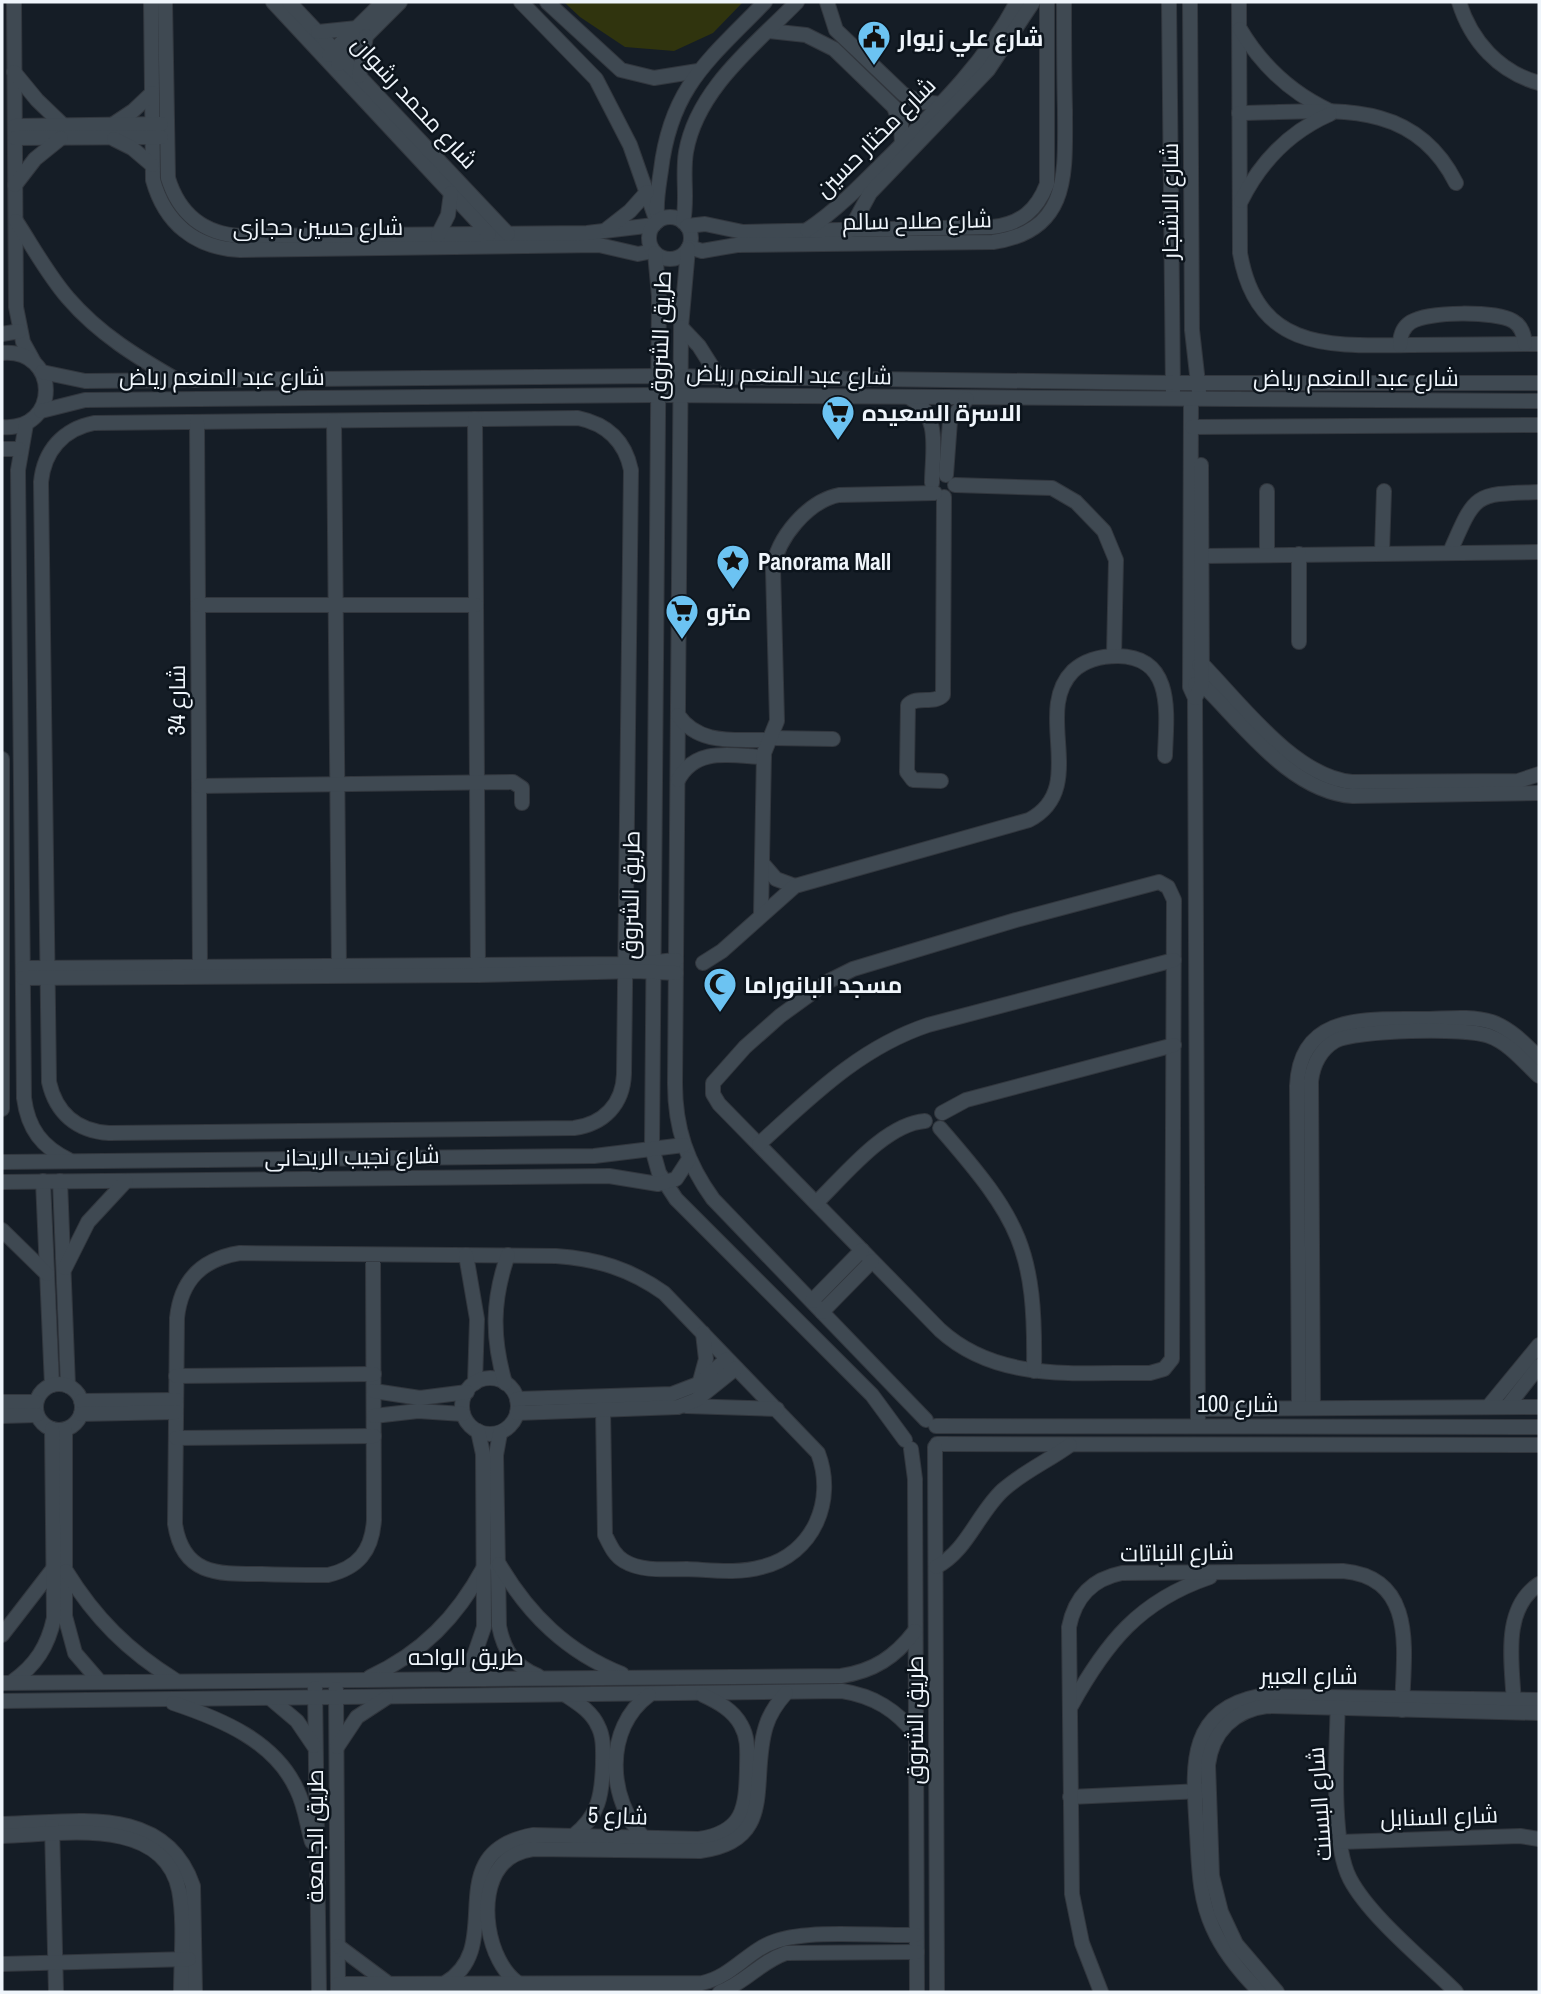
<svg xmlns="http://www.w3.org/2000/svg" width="1541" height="1994" viewBox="0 0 1541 1994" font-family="'Archivo Narrow',Cairo,sans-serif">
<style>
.green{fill:#30340e}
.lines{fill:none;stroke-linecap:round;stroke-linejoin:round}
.minor-casing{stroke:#32373e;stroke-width:16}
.minor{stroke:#3f4952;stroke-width:14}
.labels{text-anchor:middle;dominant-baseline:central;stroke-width:5;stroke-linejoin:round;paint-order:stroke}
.poi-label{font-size:23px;font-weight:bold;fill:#eff5fb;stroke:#0c141c;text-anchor:start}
.street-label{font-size:23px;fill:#eff5fb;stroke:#0c141c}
</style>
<rect width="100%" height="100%" fill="#151d26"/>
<!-- green -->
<polygon class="green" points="564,2 743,2 713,33 674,51 625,47 580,17"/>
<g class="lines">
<defs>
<g id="minor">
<polyline points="14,2 16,307 23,342 34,362"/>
<path d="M 151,2 L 153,180 C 165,223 195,248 240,250 L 599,245 L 638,254 L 653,251"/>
<path d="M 165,2 L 168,178 C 179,214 204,234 241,236 L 587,233 L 654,225"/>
<polyline points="273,2 489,234"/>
<polyline points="289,2 508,234"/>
<polyline points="521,2 596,79 630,145 657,222"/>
<polyline points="547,2 621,70 654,78 698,71"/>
<polyline points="827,2 836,30 903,94 921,102 942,104"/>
<polyline points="1169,2 1173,392"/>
<polyline points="1190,2 1192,330 1199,392"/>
<path d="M 1239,2 L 1240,253 C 1257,352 1331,346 1411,345 C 1454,345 1496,344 1539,344"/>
<path d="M 1459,2 C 1471,41 1499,72 1539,83"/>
<path d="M 1240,29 C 1262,66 1291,93 1330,111"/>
<polyline points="769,31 806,35 834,49 894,107 901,125 902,144"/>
<polyline points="318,32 357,28"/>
<polyline points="329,55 383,2"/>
<polyline points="338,64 400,2"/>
<polyline points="14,72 37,100 63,125"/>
<polyline points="359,76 366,36"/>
<path d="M 1239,113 C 1324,113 1411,93 1456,183"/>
<polyline points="112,125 133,111 152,93"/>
<polyline points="15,126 161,124"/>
<polyline points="15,138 161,137"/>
<polyline points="114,139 132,148 152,165"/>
<polyline points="15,185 35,159 61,138"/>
<path d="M 1241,201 C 1261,161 1289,132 1330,114"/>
<path d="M 657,213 C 656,199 659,184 661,170 C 671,86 710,59 765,2"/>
<circle cx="670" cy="238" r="21"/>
<path d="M 16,221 C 33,247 48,275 68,298 C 99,334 137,357 177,380"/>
<path d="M 683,222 C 688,199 682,176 686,152 C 697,89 755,45 797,2"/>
<path d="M 687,226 L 705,224 L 743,232 L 992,227 C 1021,224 1037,210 1047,184 L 1047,2"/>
<polyline points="607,229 630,211 647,192"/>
<path d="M 807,230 C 837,210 862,184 887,159 C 936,110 985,63 1017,2"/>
<polyline points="850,230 870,193 988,70 1033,2"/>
<polyline points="438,235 448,215 451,193"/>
<path d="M 689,247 L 702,251 L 737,245 L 993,242 C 1071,231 1065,172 1065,110 C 1064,74 1064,38 1064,2"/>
<path d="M 688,249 L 681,327 L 675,1084 C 675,1128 687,1163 713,1199 L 926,1420"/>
<polyline points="655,253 659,296 652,1148 659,1173 676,1199 872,1395 905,1440"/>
<polyline points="681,327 699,346 718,376"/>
<polyline points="2,334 20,331"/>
<path d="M 1400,345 C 1400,336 1403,327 1411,322 C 1429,311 1495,311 1513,321 C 1522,326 1524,335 1525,344"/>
<path d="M 2,353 C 60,348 61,432 2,427"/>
<polyline points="42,372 85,381 658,376 1173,383 1539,383"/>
<path d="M 910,398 C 942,414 932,454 932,483"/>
<polyline points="1191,399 1190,687 1195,698 1198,1426"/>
<polyline points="41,411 85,400 657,395 1539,401"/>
<path d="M 578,418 C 607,424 625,441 631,470 L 624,1074 C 623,1104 604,1124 574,1128 L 109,1133 C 77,1131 56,1113 49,1082 L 41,482 C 44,451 63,429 94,423 Z"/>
<polyline points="475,419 478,970"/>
<polyline points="334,421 339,972"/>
<polyline points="197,422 200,972"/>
<path d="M 26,424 L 18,470 L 24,1098 C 28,1129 42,1147 69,1160"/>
<polyline points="1192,427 1539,425"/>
<polyline points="2,449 19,449"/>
<polyline points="946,475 950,421 967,399"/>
<polyline points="955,485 1052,488 1076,502 1104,531 1116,560 1114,656"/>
<path d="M 1450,552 C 1476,492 1474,494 1539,492"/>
<polyline points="1382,553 1384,491"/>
<polyline points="1267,555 1267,491"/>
<polyline points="1202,556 1539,552"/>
<polyline points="198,605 476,605"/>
<polyline points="1299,642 1299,554"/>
<path d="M 1199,665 L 1203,665 C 1242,705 1295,777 1352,782 L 1518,781 L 1539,774"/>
<path d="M 1195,684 L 1202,684 C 1244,725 1291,792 1353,796 L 1539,793"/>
<polyline points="1195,698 1202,684 1201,465"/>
<path d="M 678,715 C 699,746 736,739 769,740"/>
<polyline points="771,738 833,739"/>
<polyline points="2,759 2,1109"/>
<path d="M 678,780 C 696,746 732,756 764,757"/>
<path d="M 941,781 L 913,780 L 907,772 L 908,705 C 917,695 934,705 943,695 L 944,497"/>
<polyline points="199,786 513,782 522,788 522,803"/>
<polyline points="763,864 776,879 795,886"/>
<path d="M 1159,882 L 1168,887 L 1174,900 L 1172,1359 L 1164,1369 L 1150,1373 C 1077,1372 998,1383 940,1330 L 719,1104 L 713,1094 L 713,1083 L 745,1047 L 780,1016 L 827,982 L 853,969 L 1016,920 Z"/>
<path d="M 761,915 L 764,753 L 777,721 L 773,569 C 777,538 808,501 839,495 L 935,493"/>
<path d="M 703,963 L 722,951 L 795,886 L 1029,820 C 1090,788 1032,712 1073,671 C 1086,659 1101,656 1118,656 C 1176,657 1166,717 1165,756"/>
<polyline points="23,968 636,964 676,960"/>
<polyline points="23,978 478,975 636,971 676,973"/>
<polyline points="942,1113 966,1100 1174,1045"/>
<path d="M 940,1128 C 1020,1220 1036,1248 1034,1371"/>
<path d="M 759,1144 C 811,1097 859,1048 928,1025 L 1174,960"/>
<polyline points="2,1162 594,1156 684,1145"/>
<polyline points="43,1181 52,1385"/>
<polyline points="60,1181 68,1386"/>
<polyline points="2,1182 609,1176 658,1184 676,1179 689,1159"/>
<path d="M 816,1203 C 844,1176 885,1124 925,1121"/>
<polyline points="2,1230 47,1274"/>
<path d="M 373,1255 L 374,1520 C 372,1551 358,1568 328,1575 C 306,1575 284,1575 262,1574 C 219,1574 183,1576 175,1524 L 177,1318 C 181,1280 202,1259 240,1253 L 556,1256 C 598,1259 630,1269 664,1293 L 818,1453 C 836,1500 814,1554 762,1567 C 738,1574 711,1570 687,1569 C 667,1569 642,1572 624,1561 C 614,1555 610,1545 605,1535 L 603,1409"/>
<polyline points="466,1255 477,1319 475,1383"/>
<polyline points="65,1268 88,1222 126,1181"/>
<polyline points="812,1301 862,1250"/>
<polyline points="822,1312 872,1261"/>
<polyline points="176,1376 374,1374"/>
<circle cx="490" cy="1406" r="28"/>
<polyline points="700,1381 706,1359 703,1333"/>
<path d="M 505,1383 C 492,1338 492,1300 508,1255"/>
<circle cx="59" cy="1407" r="23"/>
<polyline points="374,1391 420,1398 467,1392"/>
<polyline points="517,1399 672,1394 698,1384 727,1359"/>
<polyline points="81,1401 176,1400"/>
<polyline points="2,1402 36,1402"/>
<polyline points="686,1406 777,1409"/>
<polyline points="1488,1407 1539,1345"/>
<polyline points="1507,1407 1539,1366"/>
<path d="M 1299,1408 L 1297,1086 C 1300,1012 1368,1020 1421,1019 C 1444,1019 1470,1015 1492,1022 C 1511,1029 1525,1044 1539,1058"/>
<path d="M 1313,1408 L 1311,1081 C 1313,1065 1320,1050 1335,1041 C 1354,1030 1468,1027 1489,1036 C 1509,1043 1524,1062 1539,1076"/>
<polyline points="1198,1409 1539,1407"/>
<polyline points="517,1413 678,1407 696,1400 736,1368"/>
<polyline points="81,1414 176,1412"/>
<polyline points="2,1416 37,1415"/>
<polyline points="374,1416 418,1411 463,1414"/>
<polyline points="936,1426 1539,1427"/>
<polyline points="65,1430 65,1616 75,1653 100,1682"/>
<path d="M 500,1433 L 496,1455 L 499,1626 C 504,1651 514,1666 538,1676"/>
<polyline points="176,1438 374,1436"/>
<polyline points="937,1444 1539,1445"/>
<polyline points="935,1447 937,1992"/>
<polyline points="911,1449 915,1479 917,1992"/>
<path d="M 499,1564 C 529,1615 567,1652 622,1674"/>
<path d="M 936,1567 C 967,1551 978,1513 1003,1490 C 1023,1472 1048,1461 1070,1445"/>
<path d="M 66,1571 C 95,1618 128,1651 175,1680"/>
<polyline points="2,1635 53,1569"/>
<path d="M 370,1677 C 422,1653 457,1617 484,1567"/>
<polyline points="454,1679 474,1656 484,1627 483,1454 478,1431"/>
<path d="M 12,1682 C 36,1665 48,1646 54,1618 L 52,1429"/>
<path d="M 2,1683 L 841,1676 C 874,1671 895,1657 915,1631"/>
<polyline points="315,1688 319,1992"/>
<polyline points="336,1689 338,1991"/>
<path d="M 567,1696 C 579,1704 592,1712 598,1726 C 604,1737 603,1751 603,1764 C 602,1795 599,1816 573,1836"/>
<path d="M 1338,1698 C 1337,1744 1330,1841 1350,1879 C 1370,1917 1425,1961 1456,1992"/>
<polyline points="271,1699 297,1721 314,1746"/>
<path d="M 2,1701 L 842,1691 C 874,1696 896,1710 916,1735"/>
<path d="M 173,1703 C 221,1719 275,1741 297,1790 C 305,1806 307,1825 312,1842"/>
<path d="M 1071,1706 C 1106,1643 1139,1601 1210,1577"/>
<path d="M 1514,1707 C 1513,1667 1500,1610 1539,1584"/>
<polyline points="337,1747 357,1717 386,1698"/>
<polyline points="1070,1797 1202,1791"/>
<path d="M 2,1824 C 72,1823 164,1802 193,1886 L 195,1992"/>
<polyline points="52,1826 56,1992"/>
<path d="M 2,1836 C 58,1835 163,1814 179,1890 C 185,1922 181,1960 181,1992"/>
<path d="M 644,1838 C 607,1799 604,1728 649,1695"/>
<polyline points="1340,1842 1520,1836 1539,1839"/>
<polyline points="338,1946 389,1984"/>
<polyline points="2,1964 189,1959"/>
<path d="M 445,1983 C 509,1946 436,1853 533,1835 L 699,1839 C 744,1832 746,1808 747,1768 C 747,1753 749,1739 741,1725 C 733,1710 718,1702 703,1695"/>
<path d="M 518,1983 C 487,1961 477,1896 500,1867 C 508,1856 520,1851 533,1849 L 700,1851 C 779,1841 749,1779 766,1726 C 770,1713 777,1703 786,1693"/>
<path d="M 338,1984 L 702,1983 C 732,1977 748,1950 776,1941 C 811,1929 878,1936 916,1935"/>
<path d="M 720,1992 C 745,1983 760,1962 786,1953 L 917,1952"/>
<path d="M 1101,1992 L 1082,1943 L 1072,1894 L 1069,1627 C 1075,1597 1092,1579 1122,1573 L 1343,1571 C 1419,1578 1403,1655 1402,1710"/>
<path d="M 1260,1992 C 1241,1973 1224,1953 1213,1928 C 1199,1898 1199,1866 1197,1833 C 1194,1774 1183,1711 1259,1696 L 1539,1700"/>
<path d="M 1277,1992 L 1236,1944 L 1221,1912 L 1212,1876 L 1208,1765 C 1212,1732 1234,1710 1267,1706 L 1539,1713"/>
</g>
</defs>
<!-- minor casing -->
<use href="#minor" class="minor-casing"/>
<!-- minor -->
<use href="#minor" class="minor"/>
</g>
<!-- icons -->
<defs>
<symbol id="civic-pin" viewBox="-11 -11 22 30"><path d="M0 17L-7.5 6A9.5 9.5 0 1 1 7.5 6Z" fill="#6cc3f2" stroke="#0c141c"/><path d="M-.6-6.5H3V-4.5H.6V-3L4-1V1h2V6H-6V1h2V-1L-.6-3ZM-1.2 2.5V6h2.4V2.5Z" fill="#111"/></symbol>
<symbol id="supermarket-pin" viewBox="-11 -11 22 30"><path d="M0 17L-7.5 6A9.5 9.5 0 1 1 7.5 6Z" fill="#6cc3f2" stroke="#0c141c"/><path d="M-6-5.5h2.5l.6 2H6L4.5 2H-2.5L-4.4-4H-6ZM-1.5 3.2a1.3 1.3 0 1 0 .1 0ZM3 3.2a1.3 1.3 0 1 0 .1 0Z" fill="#111"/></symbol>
<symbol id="sight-pin" viewBox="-11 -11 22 30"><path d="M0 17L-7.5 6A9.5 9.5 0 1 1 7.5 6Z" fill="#6cc3f2" stroke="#0c141c"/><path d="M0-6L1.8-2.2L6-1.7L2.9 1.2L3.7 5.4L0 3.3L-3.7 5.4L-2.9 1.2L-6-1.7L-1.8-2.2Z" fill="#111"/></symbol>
<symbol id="mosque-pin" viewBox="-11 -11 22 30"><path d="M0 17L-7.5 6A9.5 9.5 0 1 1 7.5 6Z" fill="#6cc3f2" stroke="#0c141c"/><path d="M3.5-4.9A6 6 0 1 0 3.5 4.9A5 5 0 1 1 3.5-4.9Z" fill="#111"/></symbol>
</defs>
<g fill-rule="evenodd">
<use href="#civic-pin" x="855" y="18" width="38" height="52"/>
<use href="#supermarket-pin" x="819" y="393" width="38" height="52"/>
<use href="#sight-pin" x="714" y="542" width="38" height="52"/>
<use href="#supermarket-pin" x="663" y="592" width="38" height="52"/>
<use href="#mosque-pin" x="701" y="965" width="38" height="52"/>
</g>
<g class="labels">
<!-- poi labels -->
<g class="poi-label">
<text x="898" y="37">شارع علي زيوار</text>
<text x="862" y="412">الاسرة السعيده</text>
<text x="758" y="561">Panorama Mall</text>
<text x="706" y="611">مترو</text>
<text x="744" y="984">مسجد البانوراما</text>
</g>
<!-- street labels -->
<g class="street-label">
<text transform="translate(415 102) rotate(47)">شارع محمد رشوان</text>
<text transform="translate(875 137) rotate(-45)">شارع مختار حسين</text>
<text transform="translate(1169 201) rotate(-90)">شارع الاشجار</text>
<text transform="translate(917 220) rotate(-1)">شارع صلاح سالم</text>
<text x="318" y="226">شارع حسين حجازى</text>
<text transform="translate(660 335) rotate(-88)">طريق الشروق</text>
<text transform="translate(789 374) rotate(1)">شارع عبد المنعم رياض</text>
<text x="222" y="376">شارع عبد المنعم رياض</text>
<text x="1356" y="377">شارع عبد المنعم رياض</text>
<text transform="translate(176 700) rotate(-90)">شارع 34</text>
<text transform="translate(630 895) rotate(-89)">طريق الشروق</text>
<text transform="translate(352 1156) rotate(-1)">شارع نجيب الريحانى</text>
<text x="1238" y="1403">شارع 100</text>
<text transform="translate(1177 1552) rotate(-1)">شارع النباتات</text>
<text x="466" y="1656">طريق الواحه</text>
<text x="1309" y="1675">شارع العبير</text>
<text transform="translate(914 1720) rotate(-90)">طريق الشروق</text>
<text transform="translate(1319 1804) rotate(-94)">شارع البسنت</text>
<text transform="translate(618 1815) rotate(2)">شارع 5</text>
<text transform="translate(1439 1816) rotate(-2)">شارع السنابل</text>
<text transform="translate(314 1836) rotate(-90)">طريق الجامعة</text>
</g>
</g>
<!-- border -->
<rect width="1541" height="1994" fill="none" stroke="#eff5fb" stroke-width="7"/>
</svg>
